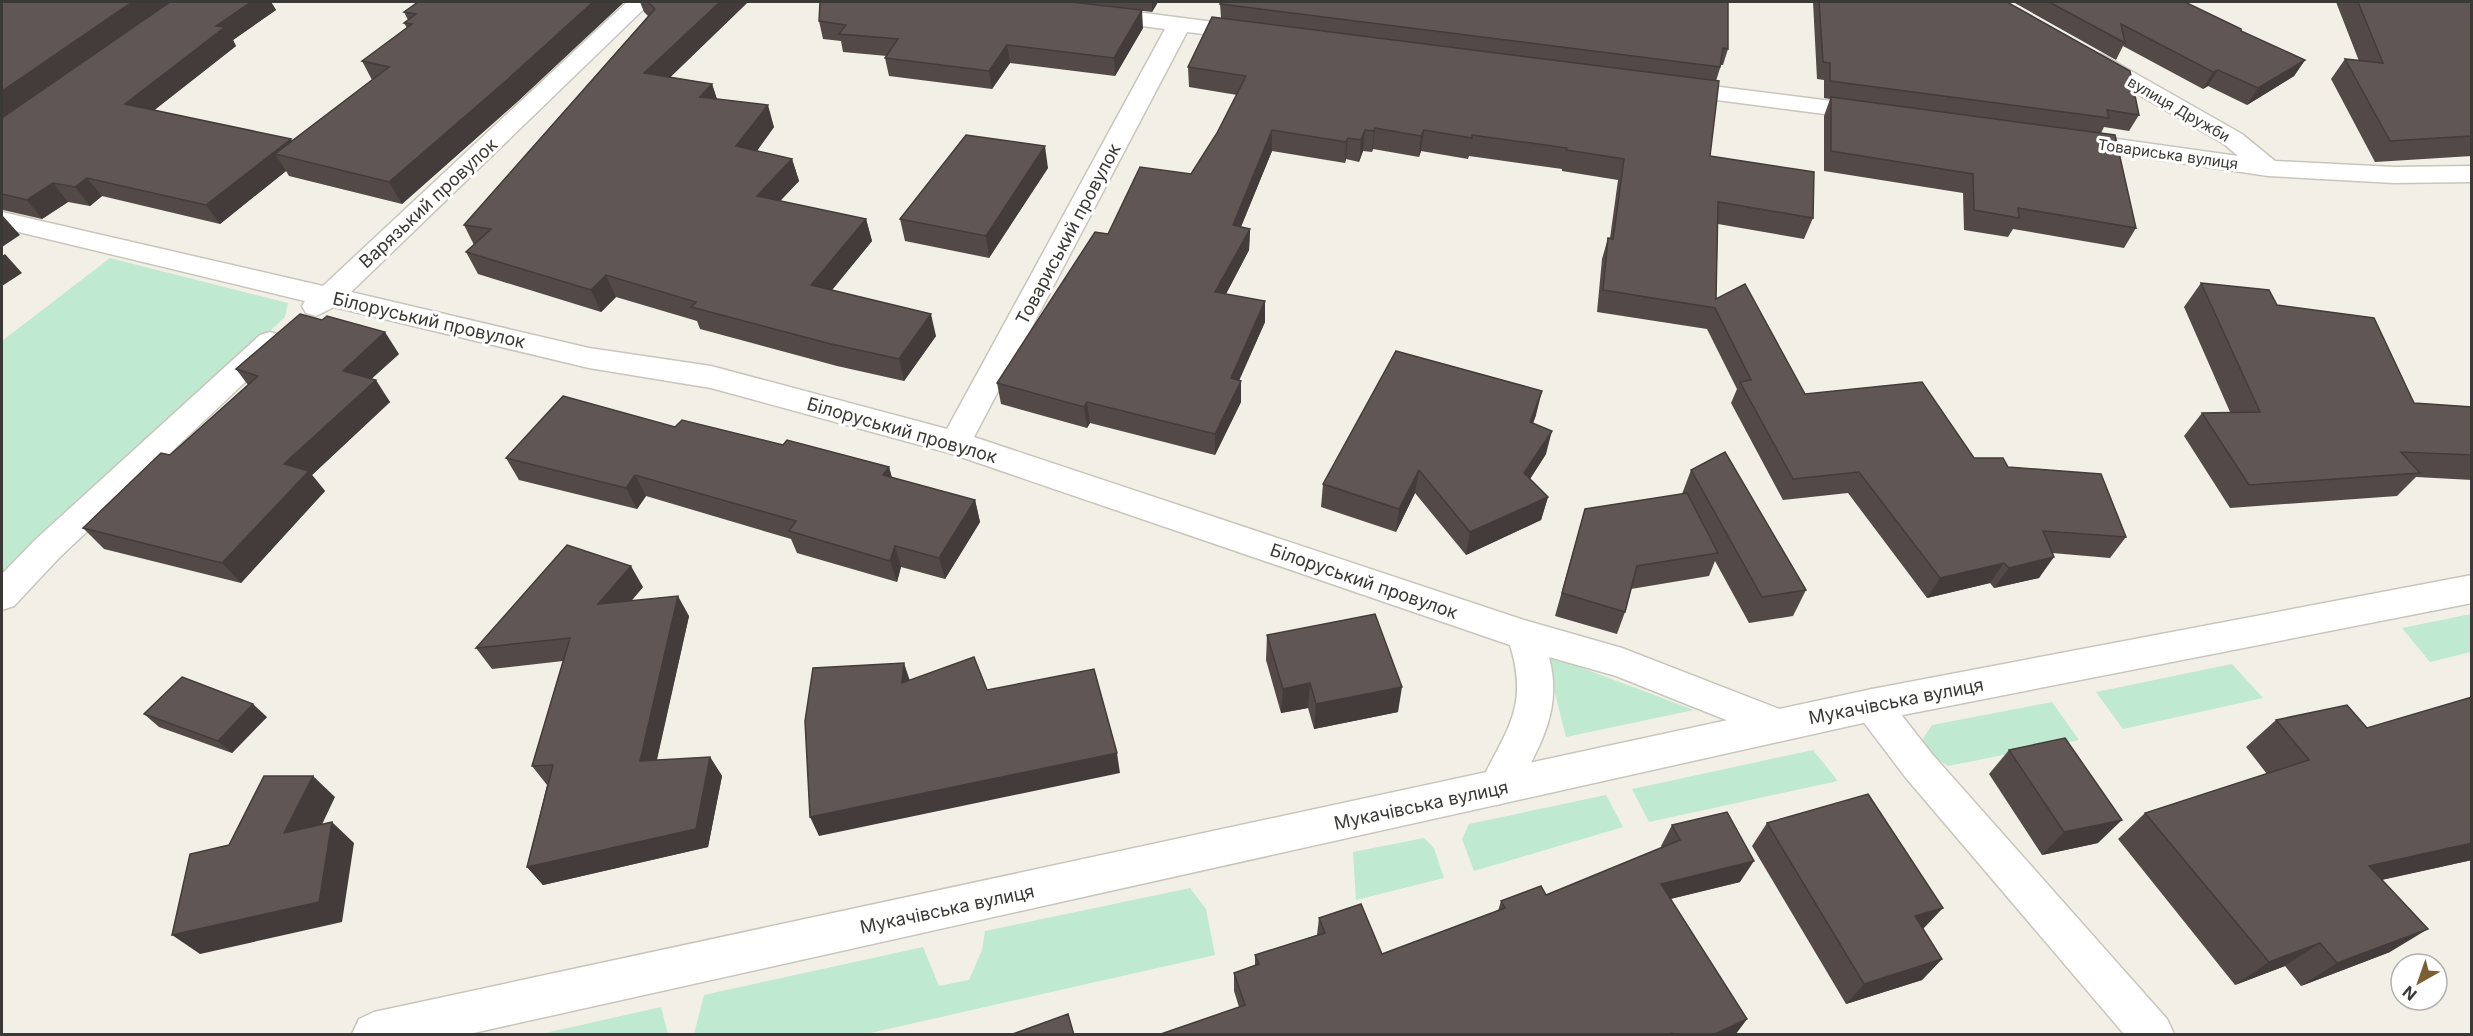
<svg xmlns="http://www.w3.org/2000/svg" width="2473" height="1036" viewBox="0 0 2473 1036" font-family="Inter,sans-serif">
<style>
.green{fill:#bfe9d1}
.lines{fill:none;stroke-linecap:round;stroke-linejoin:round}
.minor-casing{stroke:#c8c6bc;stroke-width:3}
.tertiary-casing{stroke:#c8c6bc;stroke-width:3}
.minor{fill:#fff;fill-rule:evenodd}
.tertiary{fill:#fff;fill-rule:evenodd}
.wall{fill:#534a47}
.shaded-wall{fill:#433c3a}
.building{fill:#605653;stroke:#433c3a;stroke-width:1.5}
.labels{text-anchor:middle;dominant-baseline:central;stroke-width:6;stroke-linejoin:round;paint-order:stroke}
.far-street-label{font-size:15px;fill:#3a3936;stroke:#fff}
.street-label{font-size:18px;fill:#3a3936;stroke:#fff}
</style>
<rect width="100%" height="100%" fill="#f2f0e6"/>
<!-- green -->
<g class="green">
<polygon points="110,258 288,303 285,317 2,580 2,341"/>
<polygon points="2471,614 2471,652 2430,662 2402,628"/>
<polygon points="1545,654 1694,710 1566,737"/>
<polygon points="2232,664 2263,698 2123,729 2096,692"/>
<polygon points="2052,702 2079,740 1948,766 1929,754 1922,740 1932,725"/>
<polygon points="1813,750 1838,781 1649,822 1632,789"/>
<polygon points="1606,795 1623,827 1474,871 1462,839 1469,824"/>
<polygon points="1424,838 1434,848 1444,878 1356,900 1353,852"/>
<polygon points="1190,888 1206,909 1215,955 866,1034 694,1034 704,995 923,947 939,986 969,980 982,950 985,931"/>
<polygon points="661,1007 668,1034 541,1034"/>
</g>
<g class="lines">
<defs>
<g id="minor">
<path d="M 627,2 L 651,2 L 351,292 L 589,348 L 711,366 L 947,429 L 1165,29 L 1010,9 L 1002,7 L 999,2 L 1059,2 L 1260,28 L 1264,33 L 1260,38 L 1252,40 L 1187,32 L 974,437 L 1524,620 L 1622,648 L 1792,714 L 1798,725 L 1792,736 L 1779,741 L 1616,676 L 1549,657 C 1564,714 1536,752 1511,800 L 1497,805 L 1483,800 L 1478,788 C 1504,732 1530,710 1510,645 L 949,453 L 711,388 L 589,368 L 334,307 L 316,316 L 306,313 L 302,306 L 305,301 L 2,228 L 2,212 L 323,286 Z"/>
<polygon points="2095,53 2103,55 2242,134 2275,161 2394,167 2472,166 2472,182 2394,183 2268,176 2065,146 2061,141 2065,136 2074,133 2238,156 2224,144 2087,65 2083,60 2087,55"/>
<polygon points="1672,81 1871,106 1880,108 1883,113 1880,118 1871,120 1663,93 1660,88 1663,83"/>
<polygon points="270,332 280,335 285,342 280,349 59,558 14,606 2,610 2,574 35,540 260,335"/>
<polygon points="1872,689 1885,694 1932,754 2167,1019 2174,1034 2124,1034 1906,778 1859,716 1854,705 1859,694"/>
</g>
<polygon id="tertiary" points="2472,575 2472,603 1872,721 469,1034 352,1034 359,1019 374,1012 1872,689"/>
</defs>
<!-- minor casing -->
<use href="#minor" class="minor-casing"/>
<!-- tertiary casing -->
<use href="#tertiary" class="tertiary-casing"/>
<!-- minor -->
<use href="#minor" class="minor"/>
<!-- tertiary -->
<use href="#tertiary" class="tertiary"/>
</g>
<!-- wall -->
<g class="wall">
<polygon points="2,2 271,2 276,10 233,40 236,46 154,110 292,141 372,80 362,61 407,28 404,23 408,20 404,12 418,2 624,2 517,102 402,204 289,176 286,171 220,224 102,196 90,206 68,202 42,219 3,210 2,211"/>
<polygon points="640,2 748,2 670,77 712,84 717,99 774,127 757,151 792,159 799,181 780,201 866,219 872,241 832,290 936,336 904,381 837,366 700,329 697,321 616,297 601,312 478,274 466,252 474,245 464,225 648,16 644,12"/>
<polygon points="1073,2 1158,2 1152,12"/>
<polygon points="1813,2 2007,2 2139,115 2129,131 2104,127 2101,133 2136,228 2124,248 2013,229 2008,237 1964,230 1963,193 1824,171 1824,116 1830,99 1824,98 1824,80 1817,79"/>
<polygon points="2013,2 2185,2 2241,31 2305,60 2294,76 2247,105 2208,86 2203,89 2123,46 2116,60"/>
<polygon points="2336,2 2472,2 2472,156 2375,162 2331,79 2345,59 2359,61"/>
<polygon points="1220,4 1728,49 1723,65 1721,65 1716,81 1710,156 1813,218 1804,239 1718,224 1716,299 1805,394 1974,458 2008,467 2126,537 2110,558 2052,553 2039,578 1994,588 1990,583 1927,598 1848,493 1783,500 1731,403 1737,389 1707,329 1597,312 1602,259 1608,238 1610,238 1618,180 1562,171 1562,169 1469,156 1468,159 1421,151 1419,157 1373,149 1372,152 1363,151 1359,162 1346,159 1345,163 1272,151 1241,227 1250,229 1249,250 1226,294 1265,301 1265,322 1239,380 1241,402 1215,455 1090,423 1087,428 1001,404 997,383 1108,234 1191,174 1217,133 1237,95 1189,87 1188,67 1221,18"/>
<polygon points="819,21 1143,28 1115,76 1010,63 992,89 889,76 885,58 887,56 843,52 841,41 823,39"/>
<polygon points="1048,168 989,258 905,241 900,219"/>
<polygon points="2201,283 2277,305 2414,403 2472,407 2472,480 2416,477 2397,496 2230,508 2184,436 2202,413 2230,412 2184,307"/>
<polygon points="399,354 371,379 390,402 312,475 325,491 241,583 104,549 83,528 170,455 248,385 236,369"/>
<polygon points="1536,415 1533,423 1546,454 1530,479 1548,497 1541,520 1466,555 1415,493 1396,532 1321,507 1323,484"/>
<polygon points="675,427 783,445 889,467 892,478 975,500 980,522 945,579 901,567 897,582 797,553 791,539 646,496 637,509 519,480 506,458"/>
<polygon points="1691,470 1806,590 1793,616 1749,623 1715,561 1709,576 1631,589 1625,612 1617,634 1555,616 1585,509 1682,494"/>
<polygon points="643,587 631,601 689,616 657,760 710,757 722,776 708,847 543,885 527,867 547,785 532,766 563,661 492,669 476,648"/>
<polygon points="1267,635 1398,712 1314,729 1308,708 1281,713 1266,660"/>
<polygon points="144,714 267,717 232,753 159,727"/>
<polygon points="2276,720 2472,860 2382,880 2390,952 2301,986 2285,966 2235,985 2118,839 2145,813 2267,774 2246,747"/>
<polygon points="2009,750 2098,843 2042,855 1989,774"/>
<polygon points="1767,823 1923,929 1942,959 1922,980 1846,1004 1752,846"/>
<polygon points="1672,825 1740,882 1670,899 1747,1019 1735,1035 1158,1035 1239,1007 1234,991 1234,973 1255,966 1255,955 1317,935 1319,918 1382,954 1498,911 1501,901 1546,895 1662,848 1661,846"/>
</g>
<!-- shaded-wall -->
<g class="shaded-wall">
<polygon points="132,2 171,2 2,120 2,91"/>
<polygon points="251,2 271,2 276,10 233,40 236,46 138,123 125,104 216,26"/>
<polygon points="593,2 624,2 517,102 402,204 389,182"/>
<polygon points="720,2 748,2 652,95 644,73"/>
<polygon points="1152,2 1158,2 1152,12"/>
<polygon points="1142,10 1143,28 1115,76 1114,58"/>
<polygon points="1007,45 1010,63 992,89 989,71"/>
<polygon points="2305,60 2294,76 2247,105 2258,88"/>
<polygon points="2218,70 2208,86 2203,89 2213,72"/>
<polygon points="712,84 719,106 700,97"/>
<polygon points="768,105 774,127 744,168 736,146"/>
<polygon points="1375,128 1373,149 1372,152 1374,131"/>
<polygon points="1272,130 1272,151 1233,246 1233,225"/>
<polygon points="1365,130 1363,151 1359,162 1361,140"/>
<polygon points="1424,130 1421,151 1419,157 1421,136"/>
<polygon points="1348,138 1346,159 1345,163 1346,142"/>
<polygon points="291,139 303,158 275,154 286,171 220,224 206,205"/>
<polygon points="1045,146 1048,168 989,258 986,236"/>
<polygon points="792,159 799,181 764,218 757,196"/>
<polygon points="87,178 102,196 90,206 75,187"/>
<polygon points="53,183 68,202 42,219 27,200"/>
<polygon points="3,216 20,235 2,247 2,217"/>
<polygon points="866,219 872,241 818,307 811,285"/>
<polygon points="1250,229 1249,250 1216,313 1215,292"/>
<polygon points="5,254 22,273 2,286 2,256"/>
<polygon points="606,275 616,297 601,312 591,290"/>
<polygon points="1265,301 1265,322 1231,399 1231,378"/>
<polygon points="931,314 936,336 904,381 899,359"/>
<polygon points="385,332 399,354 357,392 343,371"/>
<polygon points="376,380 390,402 312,475 325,491 241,583 222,563 284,464"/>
<polygon points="1241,381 1241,402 1215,455 1215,434"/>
<polygon points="1542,391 1536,415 1525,445 1530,422"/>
<polygon points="1087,402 1090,423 1087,428 1084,407"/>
<polygon points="1552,431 1546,454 1519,496 1524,473"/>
<polygon points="889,467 895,489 883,475"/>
<polygon points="1419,470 1415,493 1396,532 1399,509"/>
<polygon points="635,475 646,496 637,509 626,488"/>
<polygon points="1548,497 1541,520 1466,555 1470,532"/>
<polygon points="975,500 980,522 945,579 939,558"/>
<polygon points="895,546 901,567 897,582 890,561"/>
<polygon points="2054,557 2039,578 1994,588 2009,568"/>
<polygon points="2004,563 1990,583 1927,598 1940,578"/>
<polygon points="631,566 643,587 611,625 598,604"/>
<polygon points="678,596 689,616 652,780 640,761"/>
<polygon points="904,663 911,684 902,683"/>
<polygon points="1310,683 1308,708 1281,713 1283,689"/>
<polygon points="1402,687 1398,712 1314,729 1316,704"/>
<polygon points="253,704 267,717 232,753 218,741"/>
<polygon points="1117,753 1120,773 819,836 810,817"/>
<polygon points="710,757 722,776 708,847 543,885 527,867"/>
<polygon points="313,776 335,797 308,854 284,833"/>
<polygon points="2122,820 2098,843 2042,855 2064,832"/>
<polygon points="332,822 354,843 342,922 200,954 172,935"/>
<polygon points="2472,843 2472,860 2334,890 2369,866"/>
<polygon points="1754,861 1740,882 1650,904 1661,884"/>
<polygon points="1943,908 1923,929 1915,916"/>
<polygon points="2428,929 2390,952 2301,986 2337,963"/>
<polygon points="2320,943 2285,966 2235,985 2269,962"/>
<polygon points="1942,959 1922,980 1846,1004 1864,984"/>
<polygon points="1747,1019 1735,1035 1713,1035"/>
</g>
<!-- building -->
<g class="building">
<polygon points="2,2 132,2 2,91"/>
<polygon points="170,2 251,2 216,26 225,27 125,104 291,139 206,205 87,178 75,187 53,183 27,200 2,194 2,118"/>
<polygon points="418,2 593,2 507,80 389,182 275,154 389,67 362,61 412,24 404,23 416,14 404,12"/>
<polygon points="648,2 720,2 644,73 712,84 700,97 768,105 736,146 792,159 757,196 866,219 811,285 931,314 899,359 831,344 691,307 696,302 606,275 591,290 466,252 491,229 464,225 655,9"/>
<polygon points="820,2 1071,2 1142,10 1114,58 1007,45 989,71 885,58 898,39 839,34 846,25 819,21"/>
<polygon points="1222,2 1728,2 1728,49 1723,48 1720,67 1220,4"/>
<polygon points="1819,2 2007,2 2130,71 2139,115 2107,110 2109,118 1830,81 1830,63 1823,62"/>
<polygon points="2049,2 2185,2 2241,29 2241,31 2305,60 2258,88 2218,70 2213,72 2121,24 2125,43"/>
<polygon points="2358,2 2472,2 2472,136 2390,141 2345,59 2383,63"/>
<polygon points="1212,17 1719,81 1710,156 1814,172 1813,218 1718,202 1716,299 1745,284 1805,394 1922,382 1974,458 2003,458 2008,467 2101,474 2126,537 2043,531 2054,557 2009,568 2004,563 1940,578 1859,472 1793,479 1740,382 1751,380 1715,308 1603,290 1608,238 1613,239 1624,159 1566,150 1567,148 1472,135 1472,138 1424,130 1421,136 1375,128 1374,131 1365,130 1361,140 1348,138 1346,142 1272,130 1233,225 1250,229 1215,292 1265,301 1231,378 1241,381 1215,434 1087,402 1084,407 997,383 1095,232 1108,234 1140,167 1191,174 1217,133 1246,76 1188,67"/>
<polygon points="1831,97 2115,135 2136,228 2018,208 2019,218 1974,210 1973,174 1831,151"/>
<polygon points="966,135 1045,146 986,236 900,219"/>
<polygon points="2201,283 2269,290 2277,305 2374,318 2414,403 2472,407 2472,455 2401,452 2420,473 2249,485 2202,413 2260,412"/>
<polygon points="300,314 322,320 327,316 385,332 343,371 376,380 284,464 309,471 222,563 83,528 161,453 170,455 258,376 236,369"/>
<polygon points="1396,351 1542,391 1530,422 1552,431 1524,473 1548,497 1470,532 1419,470 1399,509 1323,484"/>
<polygon points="563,396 675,427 682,420 783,445 787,440 889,467 883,475 975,500 939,558 895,546 890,561 789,531 796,521 635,475 626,488 506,458"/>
<polygon points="1725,452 1806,590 1762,597 1691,470"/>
<polygon points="1687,493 1718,553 1637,566 1625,612 1562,593 1585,509"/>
<polygon points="567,545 631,566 598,604 678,596 640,761 710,757 696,829 527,867 553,765 532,766 570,638 476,648"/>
<polygon points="1375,614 1402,687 1316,704 1310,683 1283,689 1267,635"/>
<polygon points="974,657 987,690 1094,669 1117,753 810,817 805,721 813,668 904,663 902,683"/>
<polygon points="182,677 253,704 218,741 144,714"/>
<polygon points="2472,697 2472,843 2369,866 2428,929 2337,963 2320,943 2269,962 2145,813 2309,760 2276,720 2347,705 2367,728"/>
<polygon points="2065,738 2122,820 2064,832 2009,750"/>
<polygon points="264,776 313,776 284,833 332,822 319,902 172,935 190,854 229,845"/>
<polygon points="1868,794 1943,908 1915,916 1942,959 1864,984 1767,823"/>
<polygon points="1727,812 1754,861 1661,884 1747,1019 1713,1035 1673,1035 1672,1033 1668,1035 1158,1035 1245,1005 1234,973 1259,964 1255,955 1325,933 1319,918 1361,904 1382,954 1505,908 1501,901 1541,886 1546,895 1680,840 1672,825"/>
<polygon points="1068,1014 1074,1035 1010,1035"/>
</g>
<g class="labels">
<!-- far-street labels -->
<g class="far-street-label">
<text transform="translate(2179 109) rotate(30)">вулиця Дружби</text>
<text transform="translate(2168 154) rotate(8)">Товариська вулиця</text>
</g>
<!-- street labels -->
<g class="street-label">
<text transform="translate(428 203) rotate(-43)">Варязький провулок</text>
<text transform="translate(1068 234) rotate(-62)">Товариський провулок</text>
<text transform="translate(429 320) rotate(13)">Білоруський провулок</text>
<text transform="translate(902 430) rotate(16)">Білоруський провулок</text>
<text transform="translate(1364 581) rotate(19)">Білоруський провулок</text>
<text transform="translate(1896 701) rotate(-11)">Мукачівська вулиця</text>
<text transform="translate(1421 805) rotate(-12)">Мукачівська вулиця</text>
<text transform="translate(947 909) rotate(-12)">Мукачівська вулиця</text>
</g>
</g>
<!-- border -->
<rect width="2473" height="1036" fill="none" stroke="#3a3936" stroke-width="6"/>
<!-- north arrow -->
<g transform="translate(2419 982) rotate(220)"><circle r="28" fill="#ffffff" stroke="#b0b0af" stroke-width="1.5"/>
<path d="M0-4.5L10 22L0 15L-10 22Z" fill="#7b5f32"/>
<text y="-9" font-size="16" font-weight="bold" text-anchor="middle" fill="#3a3936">N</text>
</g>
</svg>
